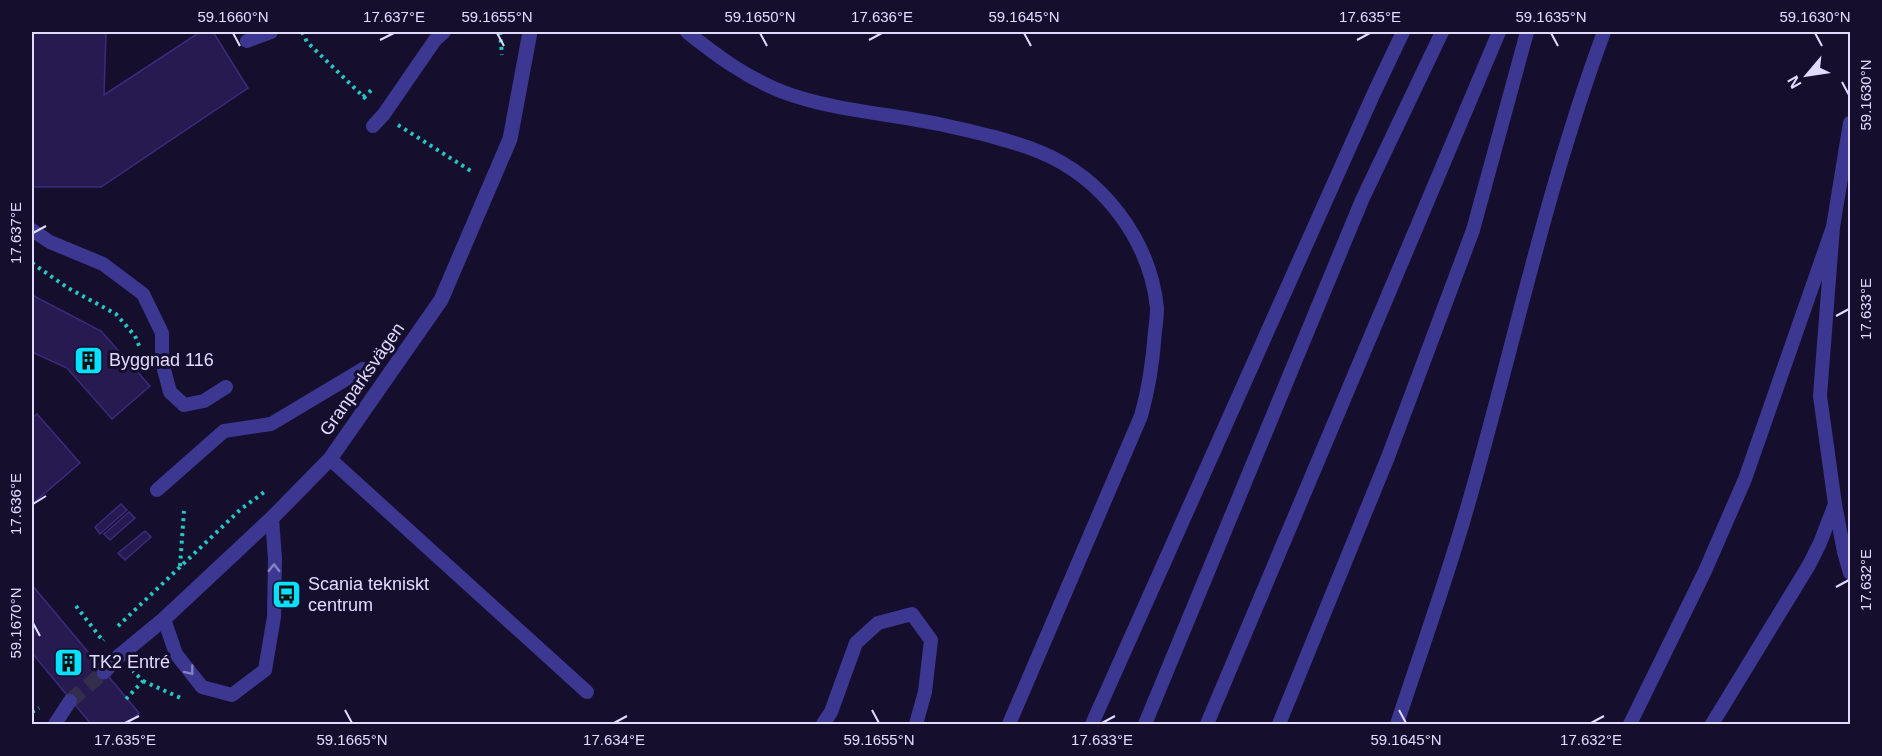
<svg xmlns="http://www.w3.org/2000/svg" width="1882" height="756" viewBox="0 0 1882 756" font-family="Helvetica,sans-serif">
<style>
.building{fill:#261a50;stroke:#3d2a7e;stroke-width:1.5}
.lines{fill:none;stroke-linecap:round;stroke-linejoin:round}
.street-tunnel{stroke:#332e4c;stroke-width:15;stroke-dasharray:15 8;stroke-linecap:butt}
.path{stroke:#26c8c3;stroke-width:4;stroke-dasharray:3 4.5;stroke-linecap:butt}
.lane{stroke:#3c3790;stroke-width:14}
.street{stroke:#3c3790;stroke-width:15}
.oneway{stroke:#8681c2}
.ticks{fill:none;stroke:#e0dbff;stroke-width:2}
.labels{text-anchor:middle;dominant-baseline:central;stroke-width:6;stroke-linejoin:round;paint-order:stroke}
.poi-label{font-size:18px;fill:#e0dbff;stroke:#150f2d;text-anchor:start}
.street-label{font-size:18px;fill:#e0dbff;stroke:#150f2d}
.neatline{fill:none;stroke:#e0dbff;stroke-width:2}
.ticks-label{font-size:15px;text-anchor:middle;fill:#e0dbff}
</style>
<rect width="100%" height="100%" fill="#150f2d"/>
<!-- building -->
<g class="building">
<polygon points="32,32 106,32 104,95 200,32 213,32 248,88 101,187 32,187"/>
<polygon points="32,295 101,331 150,386 112,419 67,368 32,352"/>
<polygon points="37,414 80,463 32,504 32,418"/>
<polygon points="121,504 127,510 100,534 95,527"/>
<polygon points="129,512 135,518 110,540 104,534"/>
<polygon points="145,531 151,537 125,560 118,553"/>
<polygon points="32,585 139,713 128,724 91,724 32,653"/>
</g>
<g class="lines">
<!-- street-tunnel -->
<polyline class="street-tunnel" points="70,701 104,672"/>
<!-- path -->
<g class="path">
<polyline points="302,32 307,42 369,102"/>
<polyline points="500,32 502,55"/>
<polyline points="363,97 374,88"/>
<polyline points="398,125 471,171"/>
<polyline points="32,263 68,288 116,314 135,336 140,348"/>
<polyline points="180,566 184,511"/>
<polyline points="76,606 103,641 104,640"/>
<polyline points="118,626 241,509 267,490"/>
<polyline points="143,681 183,699"/>
<polyline points="126,699 143,681 133,671"/>
<polyline points="32,712 39,708"/>
</g>
<!-- lane -->
<g class="lane">
<path d="M 687,32 C 717,56 747,78 783,92 C 833,111 895,114 948,126 C 979,133 1010,140 1040,152 C 1103,178 1150,240 1157,308 C 1157,316 1156,324 1155,331 C 1153,360 1149,388 1141,416 L 1009,724"/>
<polyline points="247,41 271,32"/>
<polyline points="1850,123 1833,227 1820,396 1835,504 1844,552 1850,573"/>
<polyline points="373,126 384,114 435,40 444,32"/>
<polyline points="32,230 50,242 103,264 143,294 162,333 162,362 170,392 184,405 204,401 226,387"/>
<polyline points="330,459 587,692"/>
<polyline points="157,490 224,431 271,424 363,369"/>
<polyline points="164,619 176,654 202,687 232,695 265,670 274,617 275,559 272,518"/>
<polyline points="55,724 70,701"/>
<polyline points="823,724 831,712 856,643 878,623 912,614 931,640 925,692 916,724"/>
<polyline points="1092,724 1374,93 1403,32"/>
<polyline points="1145,724 1362,200 1442,32"/>
<polyline points="1207,724 1499,32"/>
<polyline points="1279,724 1388,457 1473,230 1527,32"/>
<path d="M 1397,724 C 1420,654 1445,584 1466,512 C 1512,353 1546,188 1604,32"/>
<polyline points="1630,724 1705,571 1745,479 1833,227"/>
<polyline points="1712,724 1809,565 1820,543 1835,504"/>
</g>
<!-- street -->
<polyline class="street" points="104,672 118,657 164,619 272,518 330,459 441,300 510,139 530,32"/>
</g>
<!-- one-way arrows -->
<defs><path id="oneway-chevron" d="M-2-3.5L2.5 0L-2 3.5" fill="none" stroke-width="1.6" stroke-linecap="round" stroke-linejoin="round" transform="scale(1.5)"/></defs>
<g class="oneway">
<use href="#oneway-chevron" transform="translate(274 568) rotate(-89)"/>
<use href="#oneway-chevron" transform="translate(190 671) rotate(52)"/>
</g>
<!-- ticks -->
<path class="ticks" d="M 233,33 L 240,46M 497,33 L 504,46M 760,33 L 767,46M 1024,33 L 1031,46M 1551,33 L 1558,46M 1815,33 L 1822,46M 380,40 L 394,33M 869,40 L 882,33M 1357,40 L 1370,33M 1842,82 L 1849,95M 33,233 L 46,226M 1836,316 L 1849,309M 33,504 L 46,496M 1836,587 L 1849,580M 33,623 L 40,636M 345,710 L 352,723M 872,710 L 879,723M 1399,710 L 1406,723M 125,723 L 139,716M 614,723 L 627,716M 1102,723 L 1115,716M 1591,723 L 1604,716"/>
<!-- icons -->
<defs>
<symbol id="building-square" viewBox="-11 -11 22 22"><rect x="-9" y="-9" width="18" height="18" rx="4" fill="#07e0ff" stroke="#150f2d"/><path d="M-4-6H4V6H1V3H-1V6H-4ZM-2.5-4.3h1.7v1.8h-1.7ZM.8-4.3h1.7v1.8H.8ZM-2.5-1h1.7V.8h-1.7ZM.8-1h1.7V.8H.8Z" fill="#111"/></symbol>
<symbol id="bus-square" viewBox="-11 -11 22 22"><rect x="-9" y="-9" width="18" height="18" rx="4" fill="#07e0ff" stroke="#150f2d"/><path d="M-5-6H5V4H4V6H2V4H-2V6H-4V4H-5ZM-3.5-4V0h7V-4ZM-3.5 1.2v1.5H-2V1.2ZM2 1.2v1.5H3.5V1.2Z" fill="#111"/></symbol>
</defs>
<g fill-rule="evenodd">
<use href="#building-square" x="72" y="344" width="33" height="33"/>
<use href="#bus-square" x="270" y="578" width="33" height="33"/>
<use href="#building-square" x="52" y="646" width="33" height="33"/>
</g>
<g class="labels">
<!-- poi labels -->
<g class="poi-label">
<text x="109" y="360">Byggnad 116</text>
<text x="308" y="584">Scania tekniskt<tspan x="308" dy="21">centrum</tspan></text>
<text x="89" y="662">TK2 Entré</text>
</g>
<!-- street labels -->
<g class="street-label">
<text transform="translate(362 379) rotate(-55)">Granparksvägen</text>
</g>
</g>
<!-- border -->
<rect width="1882" height="756" fill="none" stroke="#150f2d" stroke-width="66"/>
<!-- north arrow -->
<g transform="translate(1807 75) rotate(241)" stroke="#150f2d" stroke-width="4.5" paint-order="stroke">
<path d="M0-4.5L10 22L0 15L-10 22Z" fill="#e0dbff"/>
<text y="-9" font-size="16" font-weight="bold" text-anchor="middle" fill="#e0dbff">N</text>
</g>
<rect x="33" y="33" width="1816" height="690" class="neatline"/>
<g class="ticks-label">
<text x="233" y="22">59.1660°N</text>
<text x="394" y="22">17.637°E</text>
<text x="497" y="22">59.1655°N</text>
<text x="760" y="22">59.1650°N</text>
<text x="882" y="22">17.636°E</text>
<text x="1024" y="22">59.1645°N</text>
<text x="1370" y="22">17.635°E</text>
<text x="1551" y="22">59.1635°N</text>
<text x="1815" y="22">59.1630°N</text>
<text transform="translate(1866 95) rotate(-90)" y="5">59.1630°N</text>
<text transform="translate(16 233) rotate(-90)" y="5">17.637°E</text>
<text transform="translate(1866 309) rotate(-90)" y="5">17.633°E</text>
<text transform="translate(16 504) rotate(-90)" y="5">17.636°E</text>
<text transform="translate(1866 580) rotate(-90)" y="5">17.632°E</text>
<text transform="translate(16 623) rotate(-90)" y="5">59.1670°N</text>
<text x="125" y="745">17.635°E</text>
<text x="352" y="745">59.1665°N</text>
<text x="614" y="745">17.634°E</text>
<text x="879" y="745">59.1655°N</text>
<text x="1102" y="745">17.633°E</text>
<text x="1406" y="745">59.1645°N</text>
<text x="1591" y="745">17.632°E</text>
</g>
</svg>
